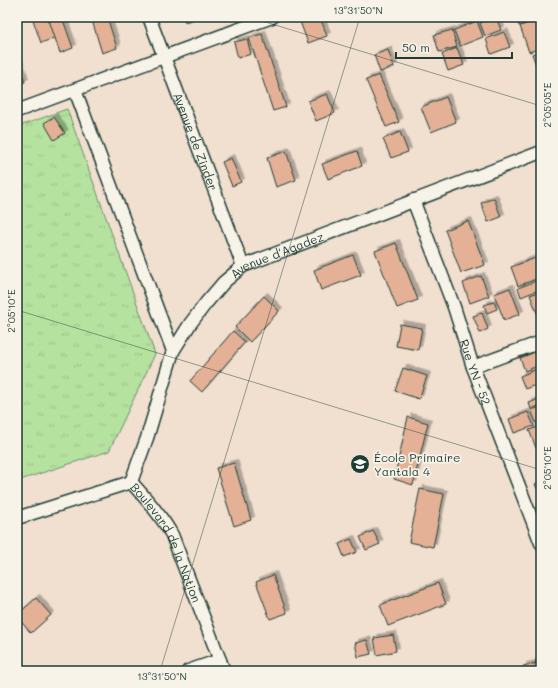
<svg xmlns="http://www.w3.org/2000/svg" width="558" height="688" viewBox="0 0 558 688" font-family="Mali,sans-serif">
<style>
.park{fill:url(#park-tufts);stroke:#6a906a}
.building{fill:#e4b197;stroke:#1f3d34;filter:url(#shadow)}
.lines{fill:none;stroke-linecap:round;stroke-linejoin:round}
.minor-casing{stroke:#1f3d34;stroke-width:15}
.minor{stroke:#f7f3e8;stroke-width:12}
.ticks{fill:none;stroke:#1f3d34;stroke-width:1;stroke-opacity:0.45}
.labels{text-anchor:middle;dominant-baseline:central;stroke-width:3.5;stroke-linejoin:round;paint-order:stroke}
.street-label{font-size:12px;fill:#1f3d34;stroke:#f7f3e8}
.poi-label{font-size:12px;fill:#1f3d34;stroke:#f7f3e8;text-anchor:start}
.neatline{fill:none;stroke:#1f3d34;stroke-width:1.5}
.ticks-label{font-size:10px;text-anchor:middle;fill:#1f3d34}
</style>
<defs>
<pattern id="park-tufts" width="24" height="20" patternUnits="userSpaceOnUse"><rect width="24" height="20" fill="#b6e2a0"/><path d="M3 7l-1-3M5 7V3M7 7l1-3M15 17l-1-3M17 17v-4M19 17l1-3" fill="none" stroke="#9cc38a"/></pattern>
<filter id="shadow"><feDropShadow dx="3.5" dy="-3.5" stdDeviation="0" flood-color="#0004"/></filter>
</defs>
<rect width="100%" height="100%" fill="#f1dfd0"/>
<filter id="ink" filterUnits="userSpaceOnUse"><feTurbulence type="fractalNoise" baseFrequency=".025" numOctaves="2"/><feDisplacementMap in="SourceGraphic" scale="8" xChannelSelector="R" yChannelSelector="G"/><feConvolveMatrix kernelMatrix="1 2 1 2 8 2 1 2 1" color-interpolation-filters="sRGB"/></filter>
<g filter="url(#ink)">
<!-- park -->
<polygon class="park" points="67,109 155,354 109,451 17,481 17,127"/>
<!-- building -->
<g class="building">
<polygon points="32,17 47,17 54,38 41,43"/>
<polygon points="48,17 62,17 73,48 60,53"/>
<polygon points="91,17 107,17 117,48 102,53"/>
<polygon points="183,17 201,17 185,22"/>
<polygon points="304,17 320,17 327,36 308,43 299,19"/>
<polygon points="477,17 493,17 479,21"/>
<polygon points="496,17 501,30 485,36 480,23"/>
<polygon points="516,17 535,17 536,20 519,26"/>
<polygon points="541,19 541,48 529,52 520,26"/>
<polygon points="477,21 483,37 460,46 454,30"/>
<polygon points="452,30 457,47 439,52 434,35"/>
<polygon points="504,32 510,47 491,54 486,39"/>
<polygon points="262,34 286,107 273,111 249,38"/>
<polygon points="247,39 251,54 238,58 234,42"/>
<polygon points="457,48 464,65 448,71 442,54"/>
<polygon points="388,50 394,67 380,72 374,55"/>
<polygon points="541,51 541,78 532,54"/>
<polygon points="17,58 25,82 17,85"/>
<polygon points="379,75 399,122 386,127 366,80"/>
<polygon points="327,94 335,113 316,121 308,101"/>
<polygon points="446,97 456,122 431,132 421,107"/>
<polygon points="54,117 65,133 54,140 44,123"/>
<polygon points="400,132 408,152 391,158 383,139"/>
<polygon points="286,151 296,180 276,187 267,158"/>
<polygon points="357,151 362,166 328,179 322,164"/>
<polygon points="231,158 241,182 232,186 222,162"/>
<polygon points="494,198 501,217 488,222 481,203"/>
<polygon points="468,221 485,265 461,273 445,230"/>
<polygon points="396,243 418,300 397,308 375,251"/>
<polygon points="353,255 361,275 321,290 314,270"/>
<polygon points="541,256 541,277 518,286 511,267"/>
<polygon points="481,276 489,296 470,303 463,283"/>
<polygon points="541,279 541,289 521,297 518,288"/>
<polygon points="510,288 520,314 504,320 494,294"/>
<polygon points="541,291 541,323 530,295"/>
<polygon points="264,296 279,311 250,342 235,327"/>
<polygon points="494,302 497,309 487,313 484,305"/>
<polygon points="482,313 488,329 480,333 473,316"/>
<polygon points="400,324 422,328 418,350 396,346"/>
<polygon points="233,331 245,342 202,392 190,381"/>
<polygon points="535,352 540,365 525,371 520,358"/>
<polygon points="403,368 427,376 419,399 395,391"/>
<polygon points="540,368 541,372 541,383 525,389 520,376"/>
<polygon points="541,398 541,405 531,409 529,403"/>
<polygon points="541,407 541,424 537,425 531,410"/>
<polygon points="528,412 534,426 514,433 509,419"/>
<polygon points="408,417 428,423 413,485 394,479"/>
<polygon points="541,426 541,446 536,448 529,430"/>
<polygon points="234,463 251,520 234,526 216,468"/>
<polygon points="541,481 541,498 535,484"/>
<polygon points="420,489 444,494 433,547 409,542"/>
<polygon points="373,531 380,544 366,550 360,537"/>
<polygon points="351,539 357,552 344,557 339,544"/>
<polygon points="273,575 287,613 270,619 256,582"/>
<polygon points="438,583 446,604 388,626 380,605"/>
<polygon points="36,598 51,615 31,633 17,617 17,615"/>
<polygon points="393,635 396,651 377,655 374,638"/>
<polygon points="367,640 371,654 358,657 355,643"/>
<polygon points="541,662 541,671 524,671 523,666"/>
</g>
<g class="lines">
<defs>
<g id="minor">
<path id="s1" d="M 149,17 L 243,266"/>
<polyline points="75,90 173,351"/>
<polyline points="17,111 272,17"/>
<path id="s2" d="M 413,200 L 454,307 L 473,367 L 541,543"/>
<polyline points="473,367 541,342"/>
<path id="s3" d="M 131,482 L 147,438 L 173,351 L 190,324 L 206,303 L 224,282 L 243,266 L 541,152"/>
<path id="s4" d="M 131,482 C 146,499 161,515 172,535 L 224,671"/>
<polyline points="17,518 131,482"/>
<polyline points="188,671 220,660"/>
</g>
</defs>
<!-- minor casing -->
<use href="#minor" class="minor-casing"/>
<!-- minor -->
<use href="#minor" class="minor"/>
</g>
</g>
<!-- ticks -->
<path class="ticks" d="M 249,17 L 541,106M 17,310 L 541,470M 160,671 L 360,17M 532,671 L 541,641"/>
<!-- icons -->
<defs>
<symbol id="school-disc" viewBox="-11 -11 22 22"><circle r="9.5" fill="#1f3d34" stroke="#f7f3e8"/><path d="M0-5L7-2L0 1L-7-2ZM-4 1L0 2.5L4 1V4Q0 6-4 4Z" fill="#fff"/></symbol>
</defs>
<g fill-rule="evenodd">
<use href="#school-disc" x="349" y="453" width="22" height="22"/>
</g>
<g class="labels">
<!-- street labels -->
<g class="street-label">
<text stroke="none"><textPath href="#s1" startOffset="133">Avenue de Zinder</textPath></text>
<text stroke="none"><textPath href="#s3" startOffset="284">Avenue d'Agadez</textPath></text>
<text stroke="none"><textPath href="#s2" startOffset="183">Rue YN - 52</textPath></text>
<text stroke="none"><textPath href="#s4" startOffset="71">Boulevard de la Nation</textPath></text>
</g>
<!-- poi labels -->
<g class="poi-label">
<text x="374" y="457">École Primaire<tspan x="374" dy="14">Yantala 4</tspan></text>
</g>
</g>
<!-- margin -->
<rect width="558" height="688" fill="none" stroke="#f7f3e8" stroke-width="44"/>
<!-- scale -->
<path d="M396 52v6h116v-6" fill="none" stroke="#1f3d34" stroke-width="2"/>
<text x="402" y="52" font-size="12" fill="#1f3d34" stroke="#f7f3e8" stroke-width="3" paint-order="stroke">50 m</text>
<rect x="22" y="22" width="514" height="644" class="neatline"/>
<g class="ticks-label">
<text x="358" y="14">13°31'50"N</text>
<text transform="translate(547 105) rotate(-90)" y="4">2°05'05"E</text>
<text transform="translate(11 311) rotate(-90)" y="4">2°05'10"E</text>
<text transform="translate(547 468) rotate(-90)" y="4">2°05'10"E</text>
<text x="162" y="680">13°31'50"N</text>
</g>
</svg>
